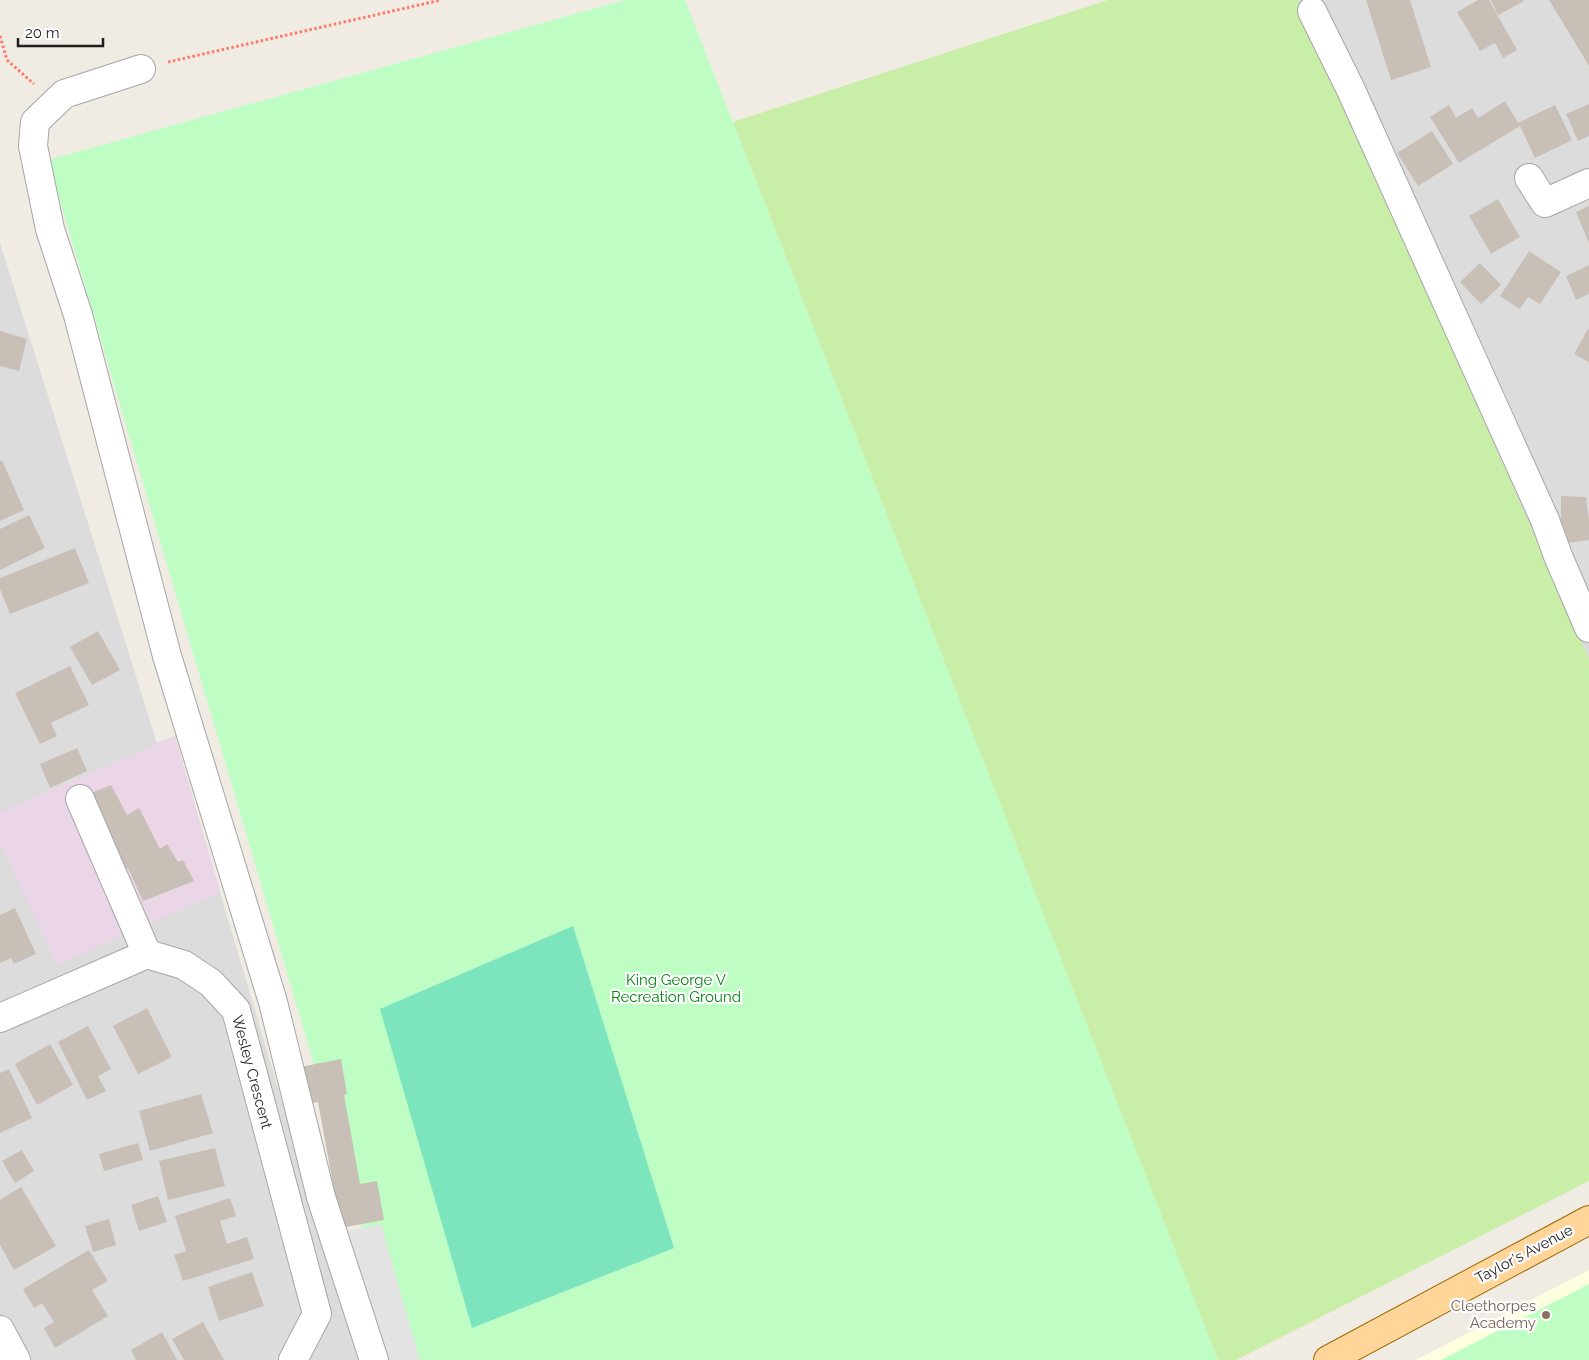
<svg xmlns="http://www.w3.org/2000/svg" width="1589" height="1360" viewBox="0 0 1589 1360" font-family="Raleway,sans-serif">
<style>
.residential{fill:#dddcdc}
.industrial{fill:#ead6e6}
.education{fill:#feffde}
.grass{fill:#c8eea7}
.park{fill:#befdc4}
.pitch{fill:#7de5be}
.parking{fill:#e3e3e3}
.building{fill:#c8bfb7}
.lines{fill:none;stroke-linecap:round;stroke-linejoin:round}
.minor-casing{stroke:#a6a6a6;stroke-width:30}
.major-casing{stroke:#996900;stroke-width:30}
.path{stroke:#ff7966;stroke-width:3;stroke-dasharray:2.5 2.5;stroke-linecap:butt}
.minor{stroke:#fff;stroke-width:28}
.major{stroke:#ffd59a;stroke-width:28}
.education-dot{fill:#8d6e63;stroke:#fff;stroke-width:2}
.labels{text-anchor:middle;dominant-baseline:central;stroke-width:4.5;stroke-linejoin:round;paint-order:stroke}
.park-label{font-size:15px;fill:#048511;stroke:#fff}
.street-label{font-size:15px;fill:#1f1f1f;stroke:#fff}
.education-label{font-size:15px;fill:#785e54;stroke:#fff;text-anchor:end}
</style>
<rect width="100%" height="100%" fill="#f0ece4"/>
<!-- residential -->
<g class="residential">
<polygon points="1298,0 1589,0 1589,674"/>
<polygon points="0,243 157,743 175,736 220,892 358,1360 0,1360"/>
</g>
<!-- industrial -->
<polygon class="industrial" points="175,736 220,892 57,965 0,843 0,813"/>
<!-- education -->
<polygon class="education" points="1589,1270 1589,1360 1416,1360"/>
<!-- grass -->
<polygon class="grass" points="1108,0 1298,0 1589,659 1589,1181 1236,1360 1218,1360 733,122"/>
<!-- park -->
<g class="park">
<polygon points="625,0 685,0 1218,1360 401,1360 48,160"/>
<polygon points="1589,1284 1589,1360 1441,1360"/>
</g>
<!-- pitch -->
<polygon class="pitch" points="573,926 674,1248 472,1328 380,1009"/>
<!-- parking -->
<polygon class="parking" points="381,1224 420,1360 374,1360 333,1234"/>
<!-- building -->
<g class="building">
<polygon points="1366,0 1410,0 1431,67 1391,80"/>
<polygon points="1478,0 1489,0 1517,50 1503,58 1495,43 1480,51 1457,12"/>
<polygon points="1491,0 1524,0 1524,1 1498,15"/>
<polygon points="1549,0 1589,0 1589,66 1571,36"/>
<polygon points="1505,101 1518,123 1555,105 1572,140 1535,158 1520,126 1459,163 1430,117 1449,105 1456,118 1472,108 1478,118"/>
<polygon points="1589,104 1589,136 1578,141 1566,114"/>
<polygon points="1432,131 1453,164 1418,186 1397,153"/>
<polygon points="1498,199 1520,237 1491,254 1469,216"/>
<polygon points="1589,206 1589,243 1576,212"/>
<polygon points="1529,251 1561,272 1540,304 1528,297 1520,309 1500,296"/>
<polygon points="1480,263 1501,285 1481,304 1460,282"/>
<polygon points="1589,265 1589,294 1576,300 1566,276"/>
<polygon points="1588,329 1589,330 1589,362 1574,354"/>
<polygon points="0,331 27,339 19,371 0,366"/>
<polygon points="2,460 24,510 0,521 0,461"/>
<polygon points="1561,496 1586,497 1589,520 1589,540 1566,543 1565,532 1561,532"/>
<polygon points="29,515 45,548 0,570 0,529"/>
<polygon points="75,548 89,583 10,614 0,589 0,578"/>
<polygon points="98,631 120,670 92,685 70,647"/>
<polygon points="70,666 89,705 51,723 57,736 40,744 15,693"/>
<polygon points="77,748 87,771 50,788 40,764"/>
<polygon points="111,785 127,815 139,808 160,849 167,844 178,862 183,860 194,881 143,901 128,868 121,870 98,825 106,822 91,793"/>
<polygon points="15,908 36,954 14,964 11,958 0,963 0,915"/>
<polygon points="147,1008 172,1057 138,1074 113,1026"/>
<polygon points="88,1026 111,1069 98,1076 106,1091 87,1100 58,1042"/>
<polygon points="50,1044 73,1085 37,1105 15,1064"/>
<polygon points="341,1059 347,1094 344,1095 360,1184 377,1181 384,1220 341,1228 318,1102 307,1104 300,1067"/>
<polygon points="9,1069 32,1118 0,1133 0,1073"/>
<polygon points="201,1094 213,1133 150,1151 139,1111"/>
<polygon points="138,1143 143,1160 104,1171 99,1154"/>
<polygon points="215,1148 225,1186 168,1200 159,1161"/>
<polygon points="22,1150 34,1171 15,1183 2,1161"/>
<polygon points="21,1187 56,1246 14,1270 0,1245 0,1200"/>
<polygon points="158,1196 167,1222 139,1231 131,1205"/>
<polygon points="230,1198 236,1216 220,1221 227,1244 247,1237 254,1259 183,1281 174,1255 186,1251 175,1216"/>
<polygon points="109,1219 116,1245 93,1252 85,1226"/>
<polygon points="89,1250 108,1281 92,1290 108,1316 55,1348 44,1328 54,1322 42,1303 34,1308 23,1289"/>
<polygon points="252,1272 264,1306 219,1321 208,1287"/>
<polygon points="203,1322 224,1360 184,1360 172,1339"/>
<polygon points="162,1332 177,1360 136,1360 131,1350"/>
</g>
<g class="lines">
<defs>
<g id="minor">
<polyline points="1312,11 1351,90 1545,520 1558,556 1589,628"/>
<polyline points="141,69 64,94 35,122 33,146 50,229 78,315 167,656 273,1002 321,1197 374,1360"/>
<polyline points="1529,178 1545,203 1589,183"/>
<polyline points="80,799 147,954"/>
<polyline points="0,1018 147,954 184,965 211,983 236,1010 317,1314 293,1360"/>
<polyline points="0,1330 16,1360"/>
</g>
<polyline id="major" points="1328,1360 1589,1220"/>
</defs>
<!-- minor casing -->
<use href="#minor" class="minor-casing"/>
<!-- major casing -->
<use href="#major" class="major-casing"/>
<!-- path -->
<g class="path">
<polyline points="0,36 7,60 34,84"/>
<polyline points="168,62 441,0"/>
</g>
<!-- minor -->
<use href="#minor" class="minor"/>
<!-- major -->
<use href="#major" class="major"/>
</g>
<!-- markers -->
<circle class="education-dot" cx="1546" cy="1315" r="5"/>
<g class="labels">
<!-- park labels -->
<g class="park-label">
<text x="676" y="980">King George V<tspan x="676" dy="17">Recreation Ground</tspan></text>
</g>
<!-- street labels -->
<g class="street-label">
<text transform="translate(252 1072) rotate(75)">Wesley Crescent</text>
<text transform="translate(1524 1254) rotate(-28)">Taylor's Avenue</text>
</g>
<!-- education labels -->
<g class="education-label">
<text x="1536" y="1306">Cleethorpes<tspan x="1536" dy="17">Academy</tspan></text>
</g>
</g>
<!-- scale -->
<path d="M18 38v8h85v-8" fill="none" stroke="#1f1f1f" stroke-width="2.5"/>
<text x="25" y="38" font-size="15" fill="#1f1f1f" stroke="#ffffff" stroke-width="4" paint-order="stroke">20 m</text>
</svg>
